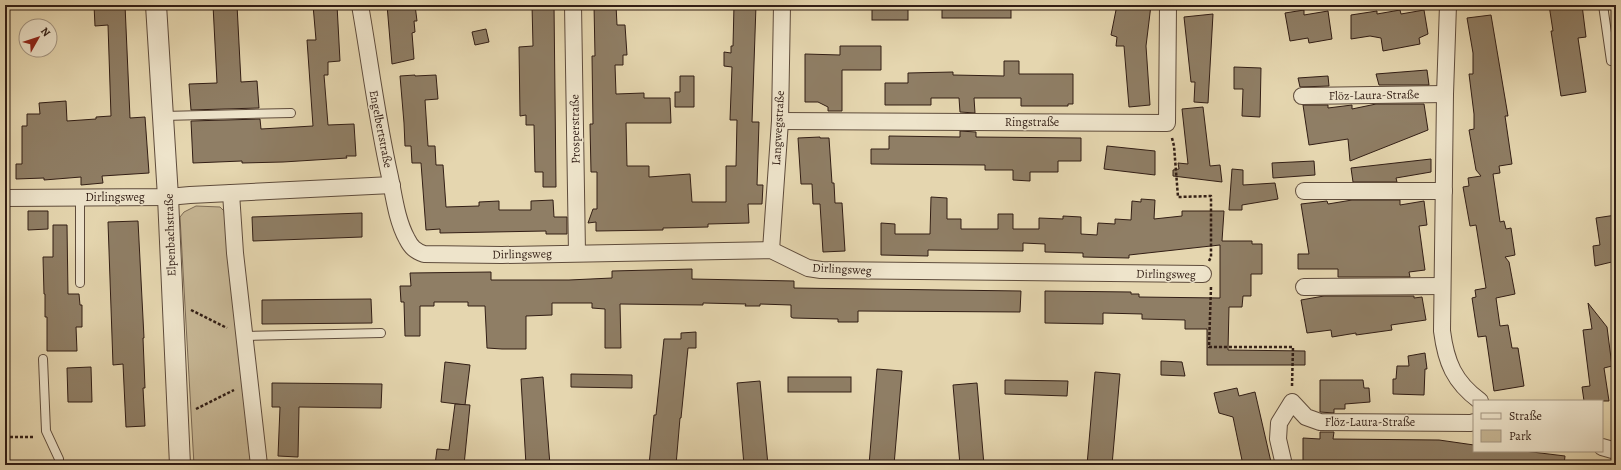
<svg xmlns="http://www.w3.org/2000/svg" width="1621" height="470" viewBox="0 0 1621 470" font-family="Alegreya,serif">
<style>
.green{fill:#c7b795;stroke:#7c6a55}
.building{fill:#8f7e65;stroke:#321e15}
.lines{fill:none;stroke-linecap:round;stroke-linejoin:round}
.service-casing{stroke:#5f4c3c;stroke-width:10}
.minor-casing{stroke:#5f4c3c;stroke-width:18}
.tertiary-casing{stroke:#5f4c3c;stroke-width:22}
.path{stroke:#321e15;stroke-width:2.5;stroke-dasharray:3 2;stroke-linecap:butt}
.service{stroke:#eee4cb;stroke-width:8}
.minor{stroke:#eee4cb;stroke-width:16}
.tertiary{stroke:#eee4cb;stroke-width:20}
.labels{text-anchor:middle;dominant-baseline:central;stroke-width:3;stroke-linejoin:round;paint-order:stroke}
.street-label{font-size:12px;fill:#321e15;stroke:#eee4cb}
</style>
<rect width="100%" height="100%" fill="#e5d6af"/>
<filter id="stains"><feTurbulence type="fractalNoise" baseFrequency=".005" numOctaves="4"/><feColorMatrix values="0 0 0 0 .2 0 0 0 0 .09 0 0 0 0 .02 0 0 0 .5 -.17"/></filter>
<radialGradient id="worn" r=".72"><stop offset=".6" stop-color="#630" stop-opacity="0"/><stop offset="1" stop-color="#630" stop-opacity=".3"/></radialGradient>
<!-- green -->
<polygon class="green" points="196,206 220,207 224,211 255,465 194,465 180,217 184,212"/>
<!-- building -->
<g class="building">
<polygon points="94,5 125,5 130,118 145,117 149,173 102,176 103,183 81,185 81,177 44,180 44,178 16,179 16,164 22,164 22,126 27,126 27,114 40,114 39,103 66,101 67,121 96,119 96,117 111,116 108,25 95,26"/>
<polygon points="213,5 237,5 241,82 257,81 259,108 191,110 189,84 217,83"/>
<polygon points="313,5 337,5 340,61 328,62 328,75 324,75 328,125 354,124 356,156 346,156 347,158 283,162 242,163 242,161 193,163 191,121 260,119 261,129 313,126 307,40 316,40"/>
<polygon points="387,5 415,5 417,21 414,21 415,32 412,33 414,59 392,64"/>
<polygon points="532,5 554,5 556,187 543,187 543,172 535,172 534,125 526,125 526,115 520,116 519,47 533,46"/>
<polygon points="594,5 616,5 617,25 625,25 627,55 623,55 623,65 615,65 616,94 644,93 644,98 670,98 671,123 626,123 627,166 649,166 649,177 690,174 692,202 726,202 726,166 736,166 737,120 730,120 732,67 724,66 724,52 731,53 731,46 733,46 734,5 756,5 752,122 759,122 757,185 763,185 762,204 748,204 749,223 708,224 708,227 663,228 663,230 596,231 596,222 588,223 593,209 597,209 597,172 591,172 590,124 593,124 592,56 595,56"/>
<rect x="872" y="5" width="36" height="15"/>
<rect x="942" y="5" width="69" height="13"/>
<polygon points="1117,5 1151,5 1146,46 1150,105 1129,107 1124,46 1116,46 1117,37 1111,35"/>
<polygon points="1549,5 1582,5 1586,37 1578,38 1586,92 1561,96 1551,31 1553,31"/>
<polygon points="1304,10 1304,15 1328,11 1332,39 1309,43 1308,38 1290,41 1285,13"/>
<polygon points="1400,10 1401,14 1424,10 1428,34 1419,38 1420,44 1383,51 1381,38 1370,36 1351,39 1351,15 1377,11 1377,14"/>
<polygon points="1213,14 1208,103 1194,102 1195,82 1191,82 1184,17"/>
<polygon points="1491,15 1508,116 1505,116 1512,164 1499,166 1500,173 1493,174 1500,222 1504,221 1506,229 1511,228 1515,255 1505,257 1509,262 1515,294 1496,298 1500,326 1508,325 1512,348 1518,348 1524,386 1494,391 1486,336 1478,337 1475,318 1472,298 1476,297 1475,290 1486,288 1476,225 1470,226 1463,187 1469,186 1468,178 1481,176 1476,170 1469,130 1474,129 1474,114 1469,74 1473,74 1473,53 1467,18"/>
<polygon points="486,29 489,42 475,45 472,32"/>
<polygon points="840,46 881,46 881,70 842,70 842,111 828,111 828,107 818,102 805,102 805,54 840,55"/>
<polygon points="1004,61 1019,61 1019,74 1073,74 1073,104 1068,104 1068,106 1021,106 1021,98 974,98 975,113 960,112 959,98 931,98 931,105 885,105 885,83 908,83 908,73 953,72 953,75 1004,76"/>
<polygon points="1234,67 1261,68 1260,117 1242,116 1243,89 1234,89"/>
<polygon points="1427,70 1429,85 1379,85 1376,74"/>
<polygon points="415,75 415,76 436,75 438,99 425,100 428,146 435,146 436,165 443,165 446,207 479,206 479,202 499,201 499,210 531,210 531,201 553,200 554,217 567,217 567,234 546,234 546,231 440,233 440,229 426,230 421,163 412,163 411,146 405,146 404,123 400,76"/>
<polygon points="680,76 694,76 694,107 675,107 675,92 680,92"/>
<polygon points="1328,76 1329,86 1300,87 1298,78"/>
<polygon points="1376,104 1424,104 1428,130 1350,161 1348,139 1309,145 1303,105 1328,105 1328,108 1352,105 1352,109"/>
<polygon points="1203,107 1210,166 1220,165 1222,182 1173,176 1173,170 1179,169 1178,163 1188,164 1182,109"/>
<polygon points="960,131 976,132 976,137 1081,138 1081,161 1058,161 1058,172 1030,172 1030,181 1013,180 1013,170 985,170 985,165 871,164 871,149 889,149 889,136 960,137"/>
<polygon points="820,137 820,138 829,138 832,183 834,183 835,203 842,203 845,251 823,252 820,204 813,204 812,184 801,184 798,138"/>
<polygon points="1107,146 1155,151 1155,175 1104,169"/>
<polygon points="1431,159 1431,172 1396,178 1397,182 1353,182 1351,168"/>
<polygon points="1314,161 1315,175 1273,178 1272,163"/>
<polygon points="1232,169 1243,170 1243,185 1275,183 1278,199 1242,205 1242,210 1229,210"/>
<polygon points="931,197 947,198 947,219 961,219 961,229 998,229 998,214 1013,214 1013,229 1039,229 1039,218 1063,219 1063,216 1081,217 1081,234 1097,235 1098,223 1115,224 1115,219 1131,220 1132,201 1141,202 1141,199 1155,200 1154,219 1182,216 1182,211 1224,211 1222,241 1252,241 1252,244 1262,244 1262,274 1251,274 1251,296 1243,296 1242,307 1229,307 1228,350 1305,351 1305,365 1207,365 1207,329 1185,329 1185,320 1142,319 1142,314 1103,313 1103,324 1045,323 1045,291 1131,292 1131,294 1139,294 1139,297 1220,298 1220,245 1129,255 1129,258 1083,257 1083,253 1045,252 1045,244 1023,243 1023,251 928,250 928,256 881,255 881,223 895,224 895,234 930,234"/>
<polygon points="1352,200 1400,200 1400,205 1424,201 1427,225 1419,226 1425,270 1409,272 1410,277 1338,277 1338,269 1298,269 1298,254 1309,254 1301,204 1327,201 1328,204"/>
<polygon points="28,211 48,211 48,229 28,230"/>
<polygon points="362,213 362,237 253,241 252,217"/>
<polygon points="1616,215 1616,261 1595,266 1593,246 1600,245 1596,218"/>
<polygon points="138,221 144,338 143,338 145,388 143,388 145,426 126,427 123,364 113,365 108,222"/>
<polygon points="53,225 67,225 68,294 79,294 80,305 82,305 82,327 76,327 77,351 47,351 47,317 45,317 45,294 44,294 43,257 53,257"/>
<polygon points="692,269 692,279 794,281 794,288 1021,291 1020,312 858,311 858,322 838,322 838,319 793,318 791,317 791,305 760,304 760,306 745,306 746,304 703,303 703,305 620,304 621,348 605,348 605,309 592,308 592,303 552,303 552,315 526,316 526,349 502,349 487,348 485,306 468,306 468,302 434,302 434,306 420,306 420,336 405,336 404,302 401,302 400,286 411,286 410,273 491,272 491,280 569,280 612,278 612,271"/>
<polygon points="1324,296 1414,296 1414,298 1422,297 1426,320 1391,325 1392,330 1356,335 1356,333 1332,337 1331,330 1307,333 1301,300"/>
<polygon points="371,299 372,323 262,324 262,300"/>
<polygon points="1588,303 1607,327 1612,366 1604,368 1609,401 1584,401 1582,387 1590,386 1583,330 1592,329"/>
<polygon points="696,332 696,348 688,348 681,418 680,418 676,465 649,465 654,415 656,415 664,339 681,339 681,333"/>
<polygon points="1425,353 1427,369 1425,369 1424,395 1393,394 1393,379 1396,379 1397,366 1409,366 1408,356"/>
<polygon points="1161,361 1182,362 1185,376 1161,375"/>
<polygon points="445,362 470,365 465,405 441,402"/>
<polygon points="91,367 92,402 68,402 67,368"/>
<polygon points="877,369 902,371 894,465 869,465"/>
<polygon points="1095,372 1120,374 1112,465 1087,465"/>
<polygon points="571,374 632,375 632,388 571,387"/>
<polygon points="543,377 550,465 526,465 521,379"/>
<rect x="788" y="377" width="63" height="15"/>
<polygon points="1005,380 1068,381 1067,396 1005,394"/>
<polygon points="1320,380 1363,380 1364,388 1369,388 1370,402 1345,404 1345,409 1334,409 1334,413 1320,412"/>
<polygon points="760,381 768,465 744,465 737,383"/>
<polygon points="272,383 382,384 381,408 299,407 298,457 278,456 280,407 272,407"/>
<polygon points="977,383 984,465 960,465 953,385"/>
<polygon points="1237,388 1239,396 1255,392 1271,462 1259,465 1243,465 1233,417 1219,413 1214,393"/>
<polygon points="455,404 470,405 464,465 435,465 437,449 449,450"/>
<polygon points="1320,432 1334,432 1333,439 1439,440 1474,445 1474,451 1524,451 1565,456 1564,465 1303,464 1303,438 1320,439"/>
</g>
<g class="lines">
<defs>
<g id="service">
<polyline points="1603,5 1611,61"/>
<polyline points="163,116 291,113"/>
<polyline points="80,198 80,283"/>
<polyline points="244,336 381,333"/>
<polyline points="43,359 46,431 59,459 59,465"/>
</g>
<g id="minor">
<path d="M 360,5 C 370,62 377,120 390,177 C 394,197 397,221 407,239 C 411,247 415,251 424,254 L 502,255 L 771,250 L 808,268 L 821,270 L 1203,274"/>
<polyline points="573,5 577,253"/>
<path d="M 1448,5 L 1445,94 L 1442,331 C 1446,362 1454,382 1480,401"/>
<polyline points="1302,96 1445,94"/>
<polyline points="780,121 1167,123 1168,5"/>
<polyline points="1304,191 1444,191"/>
<polyline points="231,193 235,253 259,465"/>
<polyline points="5,198 168,197 190,195 392,185"/>
<polyline points="771,250 780,121 782,5"/>
<polyline points="1304,287 1442,286"/>
<polyline points="1602,447 1616,451"/>
<polyline points="1284,465 1278,439 1279,423 1292,402 1306,417 1320,422 1471,423 1474,422"/>
</g>
<polyline id="tertiary" points="156,5 168,197 180,465"/>
</defs>
<!-- service casing -->
<use href="#service" class="service-casing"/>
<!-- minor casing -->
<use href="#minor" class="minor-casing"/>
<!-- tertiary casing -->
<use href="#tertiary" class="tertiary-casing"/>
<!-- path -->
<g class="path">
<polyline points="1172,138 1174,146 1178,197 1211,196 1211,257 1209,261"/>
<polyline points="1211,287 1209,347 1293,347 1292,386"/>
<polyline points="191,310 227,328"/>
<polyline points="196,409 234,390"/>
<polyline points="5,437 34,437"/>
</g>
<!-- service -->
<use href="#service" class="service"/>
<!-- minor -->
<use href="#minor" class="minor"/>
<!-- tertiary -->
<use href="#tertiary" class="tertiary"/>
</g>
<g class="labels">
<!-- street labels -->
<g class="street-label">
<text transform="translate(1374 95) rotate(-1)">Flöz-Laura-Straße</text>
<text x="1032" y="122">Ringstraße</text>
<text transform="translate(778 128) rotate(-87)">Langwegstraße</text>
<text transform="translate(381 129) rotate(79)">Engelbertstraße</text>
<text transform="translate(575 129) rotate(-91)">Prosperstraße</text>
<text x="115" y="197">Dirlingsweg</text>
<text transform="translate(170 235) rotate(-92)">Elpenbachstraße</text>
<text transform="translate(522 254) rotate(-1)">Dirlingsweg</text>
<text transform="translate(842 269) rotate(3)">Dirlingsweg</text>
<text transform="translate(1166 274) rotate(1)">Dirlingsweg</text>
<text x="1370" y="422">Flöz-Laura-Straße</text>
</g>
</g>
<!-- margin -->
<rect width="1621" height="470" fill="none" stroke="#e5d6af" stroke-width="20"/>
<rect x="6" y="6" width="1609" height="458" fill="none" stroke="#321e15" stroke-width="2"/>
<rect x="10" y="10" width="1601" height="450" fill="none" stroke="#321e15"/>
<!-- legend -->
<rect x="1473" y="400" width="130" height="52" fill="#eee4cb" stroke="#a39582"/>
<rect x="1481" y="413" width="20" height="6" fill="#eee4cb" stroke="#a39582"/>
<text x="1509" y="420" font-size="12" fill="#321e15">Straße</text>
<rect x="1481" y="430" width="20" height="12" fill="#c7b795" stroke="#a39582"/>
<text x="1509" y="440" font-size="12" fill="#321e15">Park</text>
<!-- north arrow -->
<g transform="translate(38 38) rotate(51)"><circle r="19" fill="#eee4cb" stroke="#a39582"/>
<path d="M0-3L7 15L0 10L-7 15Z" fill="#8f2418"/>
<text y="-6" font-size="11" font-weight="bold" text-anchor="middle" fill="#321e15">N</text>
</g>
<rect width="100%" height="100%" filter="url(#stains)"/>
<rect width="100%" height="100%" fill="url(#worn)"/>
</svg>
